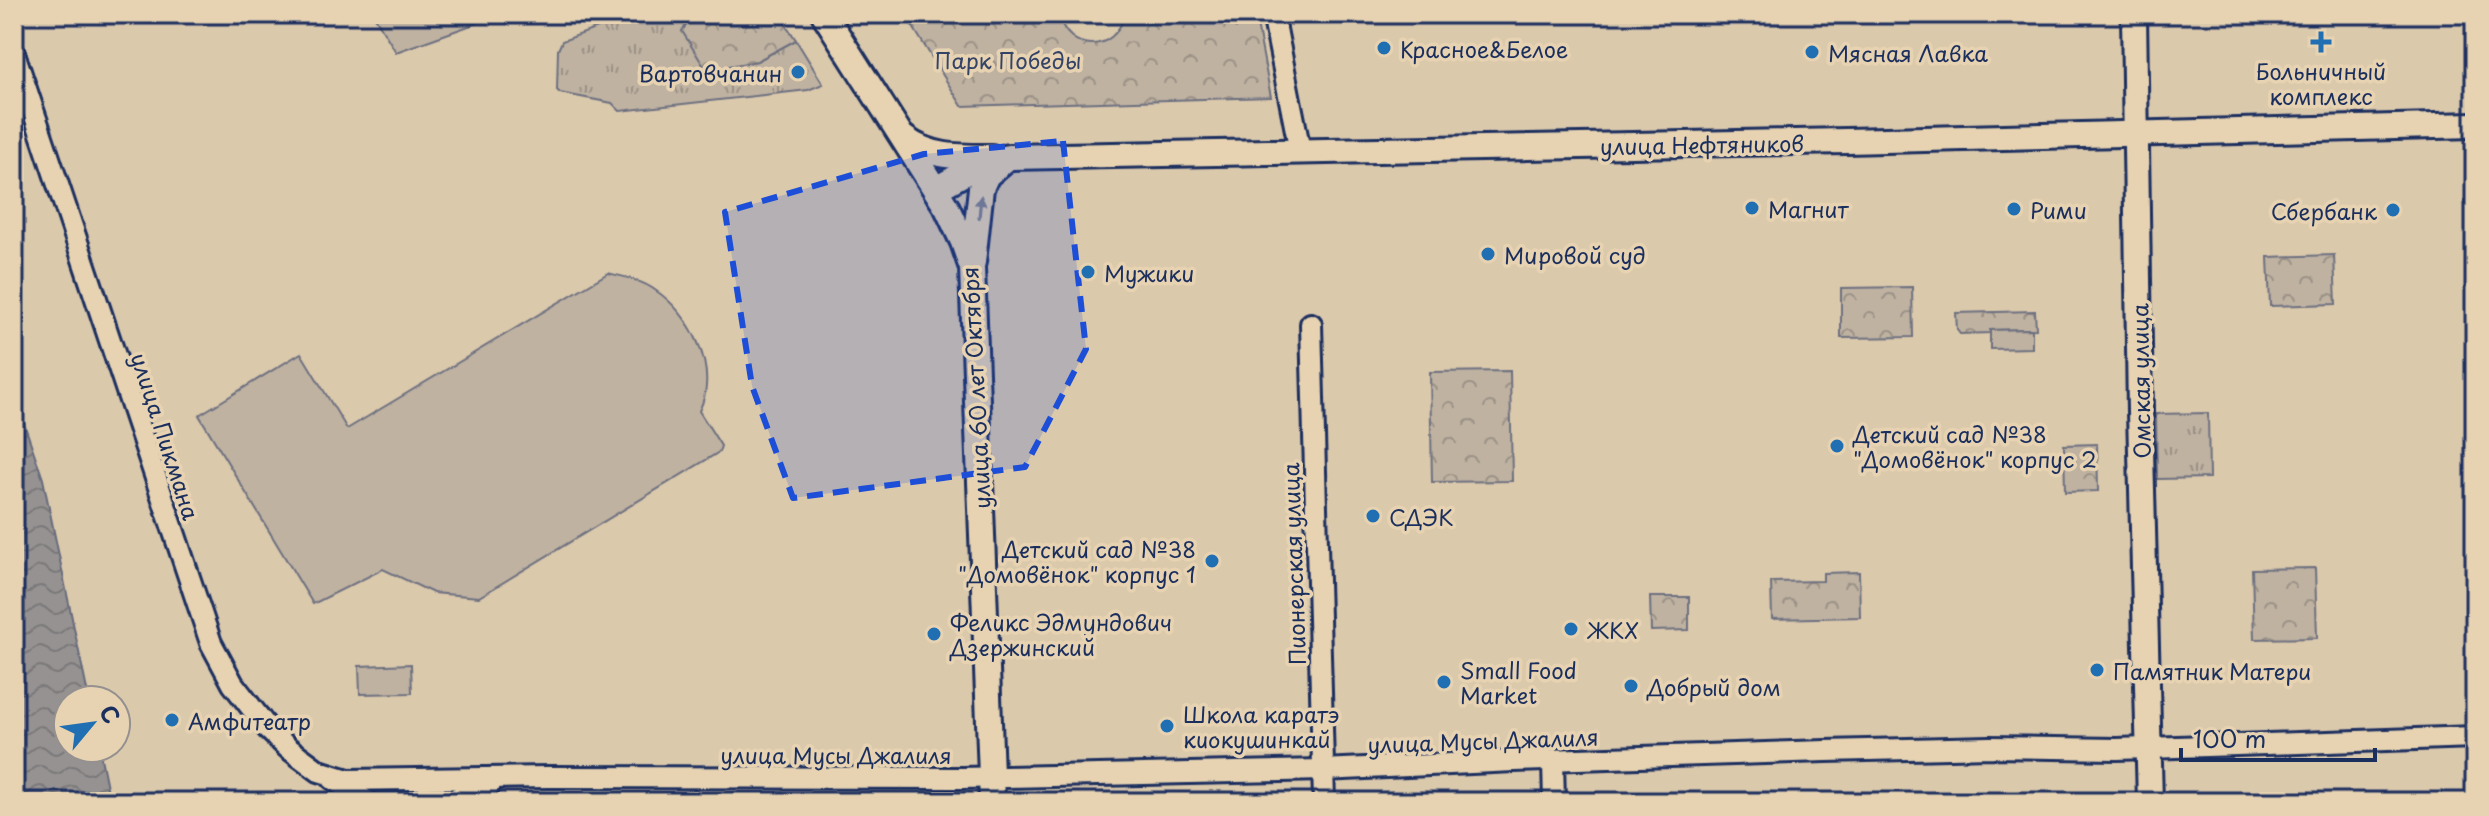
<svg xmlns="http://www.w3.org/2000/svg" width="2489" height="816" viewBox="0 0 2489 816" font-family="'Playpen Sans',sans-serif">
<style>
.grass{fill:url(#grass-tufts);stroke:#6d7080;stroke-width:2}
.forest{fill:url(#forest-crowns);stroke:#6d7080;stroke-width:2}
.pitch{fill:#bfb2a1;stroke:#6d7080;stroke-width:2}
.water{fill:url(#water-waves);stroke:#656a7d;stroke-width:2}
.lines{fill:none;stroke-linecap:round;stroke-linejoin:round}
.minor-casing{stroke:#1b2f5e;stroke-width:26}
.major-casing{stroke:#1b2f5e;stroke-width:30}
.minor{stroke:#e7d3b1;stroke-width:20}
.major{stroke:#e7d3b1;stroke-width:24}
.oneway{fill:#818188}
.marked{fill:#1d4ed8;fill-opacity:0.2;stroke:#1d4ed8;stroke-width:6;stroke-dasharray:16 10;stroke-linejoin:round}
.poi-dot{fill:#1f6fb2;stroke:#e7d3b1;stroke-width:3}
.labels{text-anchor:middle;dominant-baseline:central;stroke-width:7;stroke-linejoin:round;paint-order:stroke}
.poi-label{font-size:22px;fill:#1b2f5e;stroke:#e7d3b1;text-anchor:start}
.park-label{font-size:22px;fill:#344368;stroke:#e7d3b1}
.street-label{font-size:22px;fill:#1b2f5e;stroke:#e7d3b1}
</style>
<defs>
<pattern id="grass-tufts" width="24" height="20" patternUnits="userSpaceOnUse" patternTransform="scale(2)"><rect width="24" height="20" fill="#bfb2a1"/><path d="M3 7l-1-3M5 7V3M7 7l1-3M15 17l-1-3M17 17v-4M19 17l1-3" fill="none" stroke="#9a9186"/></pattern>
<pattern id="forest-crowns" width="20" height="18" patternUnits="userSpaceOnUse" patternTransform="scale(2)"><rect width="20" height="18" fill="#bfb2a1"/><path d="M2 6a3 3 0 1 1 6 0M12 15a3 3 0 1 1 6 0" fill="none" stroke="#9a9186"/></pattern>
<pattern id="water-waves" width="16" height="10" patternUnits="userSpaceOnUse" patternTransform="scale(2)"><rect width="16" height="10" fill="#969291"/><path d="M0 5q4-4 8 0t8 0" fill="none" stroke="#7a787a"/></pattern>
</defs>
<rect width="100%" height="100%" fill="#dbc9ac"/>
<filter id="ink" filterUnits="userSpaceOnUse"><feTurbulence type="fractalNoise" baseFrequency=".0125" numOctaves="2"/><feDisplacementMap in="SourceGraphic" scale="16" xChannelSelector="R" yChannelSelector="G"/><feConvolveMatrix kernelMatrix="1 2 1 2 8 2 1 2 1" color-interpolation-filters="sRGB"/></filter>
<g filter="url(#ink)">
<!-- grass -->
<g class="grass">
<polygon points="636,14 695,14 682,31 723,67 757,61 796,40 823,84 808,90 620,111 612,103 560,93 557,90 558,50 562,41"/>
<polygon points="2208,413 2209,478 2157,479 2156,414"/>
</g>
<!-- forest -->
<g class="forest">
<polygon points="695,14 779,14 796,40 757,61 723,67 723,71 708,73 682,31"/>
<path d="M 905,14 L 1059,14 C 1066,54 1117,54 1124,14 L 1255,14 L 1271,97 L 962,106 Z"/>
<polygon points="2334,255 2336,304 2270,306 2268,257"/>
<polygon points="1912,287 1913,337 1841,338 1841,288"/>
<polygon points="2035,311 2036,329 1990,330 1990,333 1960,334 1957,330 1956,313"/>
<polygon points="1510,371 1512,481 1432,482 1430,372"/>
<polygon points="2097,444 2098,491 2065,492 2064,445"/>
<polygon points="2315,568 2317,638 2254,639 2252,569"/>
<polygon points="1859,572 1860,617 1772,619 1771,582 1823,581 1823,573"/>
<polygon points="1650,597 1689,597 1689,630 1651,631"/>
</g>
<!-- pitch -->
<g class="pitch">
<polygon points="373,14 480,14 480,22 396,52"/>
<path d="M 608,273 C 624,277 641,280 655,290 C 691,314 720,369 699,411 L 721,446 L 719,452 L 479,597 L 433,593 L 383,569 L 313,604 L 199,415 L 301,353 L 347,429 Z"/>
<polygon points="2032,329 2032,348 1990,349 1990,330"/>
<polygon points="411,664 412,693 360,694 359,666"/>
</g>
<!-- water -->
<polygon class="water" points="14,394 43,479 89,700 68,700 68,748 99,748 110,802 14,802"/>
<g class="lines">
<defs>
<g id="minor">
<polyline points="1273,14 1300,151"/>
<polyline points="14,53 211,643 233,684 268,729 288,748 319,771 348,780 548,777 962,778 1323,770 1514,761 1826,751 1990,747 2117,749 2475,737"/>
<polyline points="1311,324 1324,802"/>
<polyline points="1553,761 1554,802"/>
<polyline points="333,779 368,802"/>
<polyline points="451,802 475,788 490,785"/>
</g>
<g id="major">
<polyline points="824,14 947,208 963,242 972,268 992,802"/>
<polyline points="2134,14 2140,412 2150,802"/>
<path d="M 904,138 C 930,158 959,157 991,157"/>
<polyline points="936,189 975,167 1009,157 1846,141 2475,125"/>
<polyline points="973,262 981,188 987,175 1007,158"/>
</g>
</defs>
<!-- minor casing -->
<use href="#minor" class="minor-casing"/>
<!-- major casing -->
<use href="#major" class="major-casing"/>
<!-- minor -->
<use href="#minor" class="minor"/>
<!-- major -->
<use href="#major" class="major"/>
</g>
<!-- one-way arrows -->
<defs><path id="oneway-solid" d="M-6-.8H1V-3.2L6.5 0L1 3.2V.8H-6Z" transform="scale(2)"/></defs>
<use class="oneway" href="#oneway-solid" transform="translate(980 207) rotate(-85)"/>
</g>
<!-- marked area -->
<path class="marked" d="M 1063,141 L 1086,349 L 1025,467 L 793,498 L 752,386 L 725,212 L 924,154 Z"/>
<!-- markers -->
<g class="poi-dot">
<path d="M2317 30h8v8h8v8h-8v8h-8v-8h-8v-8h8z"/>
<circle cx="1384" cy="48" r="8"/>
<circle cx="1812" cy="52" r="8"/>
<circle cx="798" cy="72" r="8"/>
<circle cx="1752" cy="208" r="8"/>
<circle cx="2014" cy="209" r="8"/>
<circle cx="2393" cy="210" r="8"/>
<circle cx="1488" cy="254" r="8"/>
<circle cx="1088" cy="272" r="8"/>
<circle cx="1837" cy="446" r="8"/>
<circle cx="1373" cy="516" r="8"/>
<circle cx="1212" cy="561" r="8"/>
<circle cx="1571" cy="629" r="8"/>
<circle cx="934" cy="634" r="8"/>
<circle cx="2097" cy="670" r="8"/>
<circle cx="1444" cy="682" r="8"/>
<circle cx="1631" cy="686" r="8"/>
<circle cx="172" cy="720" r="8"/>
<circle cx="1167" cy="726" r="8"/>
</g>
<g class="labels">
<!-- poi labels -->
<g class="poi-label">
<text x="1400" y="48">Красное&amp;Белое</text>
<text x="1828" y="52">Мясная Лавка</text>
<text x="2321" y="70" text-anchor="middle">Больничный<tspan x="2321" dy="25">комплекс</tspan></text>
<text x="782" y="72" text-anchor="end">Вартовчанин</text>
<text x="1768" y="208">Магнит</text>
<text x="2030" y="209">Рими</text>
<text x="2377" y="210" text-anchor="end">Сбербанк</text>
<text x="1504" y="254">Мировой суд</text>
<text x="1104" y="272">Мужики</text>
<text x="1853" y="433">Детский сад №38<tspan x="1853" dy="25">"Домовёнок" корпус 2</tspan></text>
<text x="1389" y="516">СДЭК</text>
<text x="1196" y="548" text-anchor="end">Детский сад №38<tspan x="1196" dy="25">"Домовёнок" корпус 1</tspan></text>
<text x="950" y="621">Феликс Эдмундович<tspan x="950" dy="25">Дзержинский</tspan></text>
<text x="1587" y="629">ЖКХ</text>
<text x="1460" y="669">Small Food<tspan x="1460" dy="25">Market</tspan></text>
<text x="2113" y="670">Памятник Матери</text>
<text x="1647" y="686">Добрый дом</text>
<text x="1183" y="713">Школа каратэ<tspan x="1183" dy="25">киокушинкай</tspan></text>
<text x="188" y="720">Амфитеатр</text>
</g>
<!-- park labels -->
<g class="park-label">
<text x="1008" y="59">Парк Победы</text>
</g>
<!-- street labels -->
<g class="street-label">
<text transform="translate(1702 144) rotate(-1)">улица Нефтяников</text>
<text transform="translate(2140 381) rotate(-91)">Омская улица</text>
<text transform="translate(975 388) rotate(-93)">улица 60 лет Октября</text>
<text transform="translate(166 436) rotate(72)">улица Пикмана</text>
<text transform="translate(1293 564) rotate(-92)">Пионерская улица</text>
<text transform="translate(1483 740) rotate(-2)">улица Мусы Джалиля</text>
<text x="836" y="754">улица Мусы Джалиля</text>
</g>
</g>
<!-- margin -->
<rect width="2489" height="816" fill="none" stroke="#e7d3b1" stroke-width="48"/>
<rect x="24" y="24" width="2441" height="768" fill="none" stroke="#1b2f5e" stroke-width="3" filter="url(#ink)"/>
<!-- north arrow -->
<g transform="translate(92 724) rotate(61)"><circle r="38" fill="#e7d3b1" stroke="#959190" stroke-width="2"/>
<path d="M0-6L14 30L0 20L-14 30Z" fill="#1f6fb2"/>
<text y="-12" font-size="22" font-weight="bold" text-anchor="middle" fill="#1b2f5e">С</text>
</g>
<!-- scale -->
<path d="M2181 748v12h194v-12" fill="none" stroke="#1b2f5e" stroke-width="4"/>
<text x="2193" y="748" font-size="24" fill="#1b2f5e" stroke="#e7d3b1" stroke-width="6" paint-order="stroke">100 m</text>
</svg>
